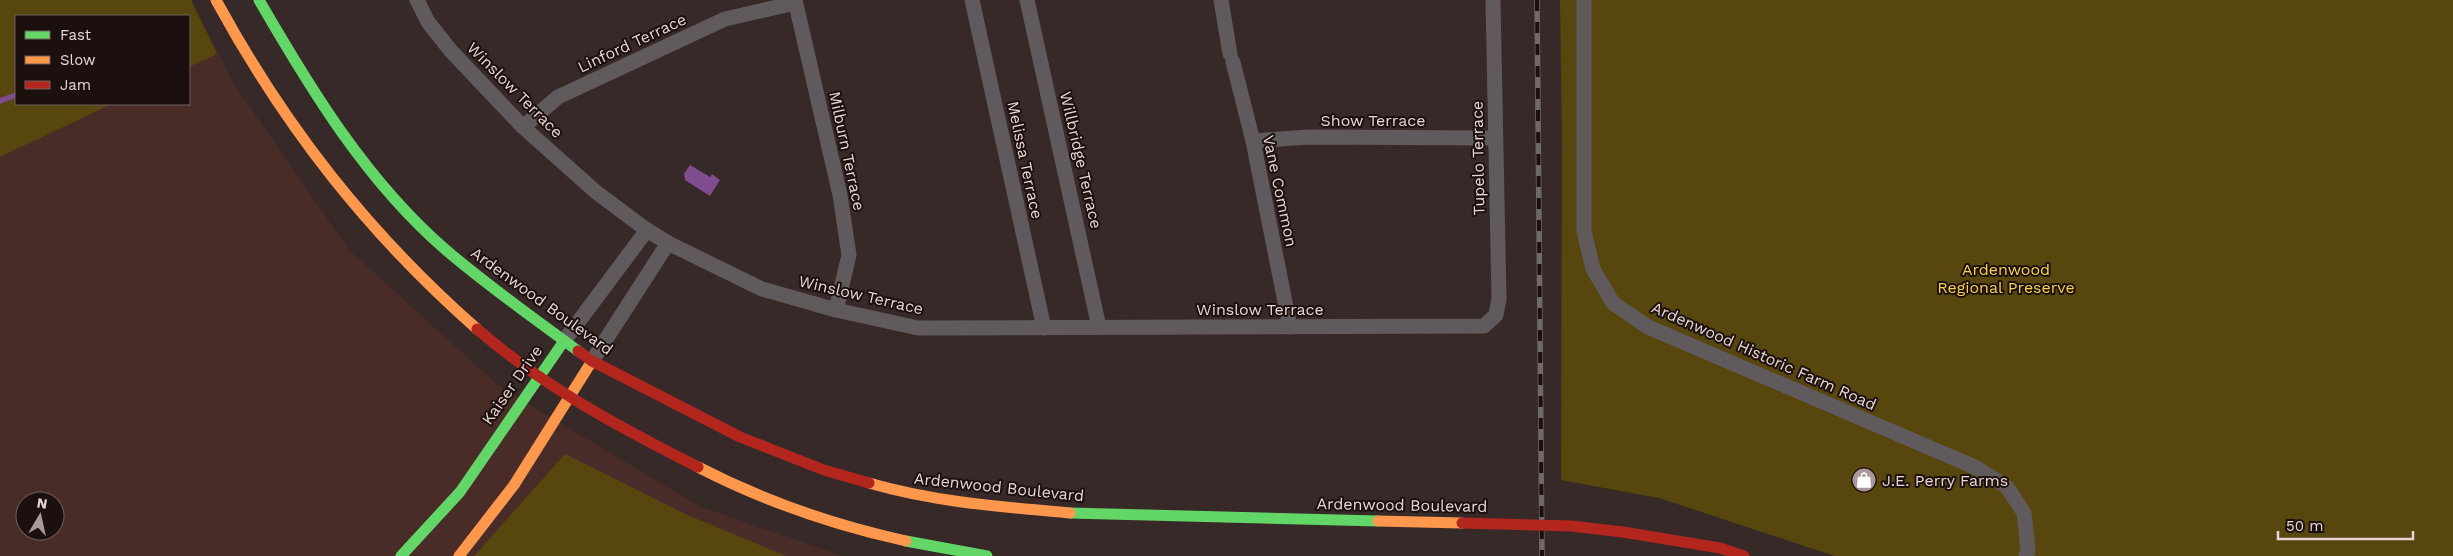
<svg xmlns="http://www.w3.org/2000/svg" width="2453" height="556" viewBox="0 0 2453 556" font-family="'Work Sans',sans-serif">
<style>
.built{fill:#492b28;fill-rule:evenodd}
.green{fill:#57460d}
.water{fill:#7f4d8d}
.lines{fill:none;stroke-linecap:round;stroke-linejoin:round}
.stream{stroke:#7f4d8d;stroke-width:5.5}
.street{stroke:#615a5c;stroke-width:15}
.fast{stroke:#63d668;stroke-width:11}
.slow{stroke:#ff974d;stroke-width:11}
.jam{stroke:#b3261e;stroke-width:11}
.rail-casing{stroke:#706969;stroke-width:5.5}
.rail{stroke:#1c100f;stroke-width:4;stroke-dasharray:11;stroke-linecap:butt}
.jam-bridge{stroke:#b3261e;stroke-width:11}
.labels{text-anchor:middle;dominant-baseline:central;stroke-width:4;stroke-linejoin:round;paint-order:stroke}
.street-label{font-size:16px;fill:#e8d6d4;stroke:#1c100f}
.park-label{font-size:16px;fill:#f9d14e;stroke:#1c100f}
.poi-label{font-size:16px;fill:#e8d6d4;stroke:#1c100f;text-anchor:start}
</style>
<rect width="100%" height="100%" fill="#372928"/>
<!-- built -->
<path class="built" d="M 0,0 L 191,0 L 234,84 L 349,250 L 500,387 L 701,507 L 842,556 L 0,556 ZM 16,16 L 189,16 L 189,104 L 16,104 ZM 25,501 L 55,501 L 55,531 L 25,531 Z"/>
<!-- green -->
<g class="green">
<polygon points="0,0 191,0 217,54 189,67 189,16 16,16 16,104 112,104 0,157"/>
<polygon points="1560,0 2453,0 2453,556 1835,556 1659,498 1561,480 1562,141"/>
<polygon points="565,454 685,514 786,556 474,556"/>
</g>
<!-- water -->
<polygon class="water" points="690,165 710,177 712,174 720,180 710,196 685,180 684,174"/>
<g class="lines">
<!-- stream -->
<polyline class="stream" points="0,101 16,95"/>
<!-- street -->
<g class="street">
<polyline points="417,0 428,22 451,51 523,127 596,192 647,230 668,243 762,289 836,310 918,328 1484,326 1496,315 1499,299 1493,0"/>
<polyline points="795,0 840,195 849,255 836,310"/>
<polyline points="972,0 1044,328"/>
<polyline points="1027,0 1099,327"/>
<polyline points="1221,0 1230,54"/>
<polyline points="1584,0 1584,231 1593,269 1613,303 1648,327 1977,468 2007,487 2024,513 2028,550 2026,556"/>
<polyline points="1233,62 1253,141 1290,327"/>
<polyline points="523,127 558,97 725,19 795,3"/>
<polyline points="1253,141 1309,137 1494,138"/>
<polyline points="564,341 647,230"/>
<polyline points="592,361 668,243"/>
</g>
<!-- fast -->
<g class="fast">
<path d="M 259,0 C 311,90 367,182 446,250 C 488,286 534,318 578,351"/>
<polyline points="1070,513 1378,521"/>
<polyline points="906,541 987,556"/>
<polyline points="401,556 460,492 564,341"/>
</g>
<!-- slow -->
<g class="slow">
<path d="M 216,0 C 285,127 368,233 477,329"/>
<path d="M 698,467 C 764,501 833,525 906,541"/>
<path d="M 869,483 C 934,502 1002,507 1070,513"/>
<polyline points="1378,521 1462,523"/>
<polyline points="459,556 514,485 592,361"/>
</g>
<!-- jam -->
<g class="jam">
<path d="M 477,329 C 544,387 619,427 698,467"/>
<polyline points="578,351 592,361 740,437 824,470 869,483"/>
<polyline points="1623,532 1720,548 1744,556"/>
</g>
<defs>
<polyline id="rail" points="1537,0 1542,556"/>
</defs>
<!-- rail casing -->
<use href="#rail" class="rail-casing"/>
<!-- rail -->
<use href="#rail" class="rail"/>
<!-- jam-bridge -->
<polyline class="jam-bridge" points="1462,523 1571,526 1623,532"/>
</g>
<!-- icons -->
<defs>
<symbol id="shop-disc" viewBox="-11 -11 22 22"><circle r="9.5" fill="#aa9998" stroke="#1c100f"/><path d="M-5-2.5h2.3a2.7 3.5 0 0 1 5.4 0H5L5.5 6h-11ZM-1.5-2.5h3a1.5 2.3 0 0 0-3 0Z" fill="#fff"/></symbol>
</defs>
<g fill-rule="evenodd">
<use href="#shop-disc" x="1850" y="466" width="28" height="28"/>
</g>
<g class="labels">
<!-- street labels -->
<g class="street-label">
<text transform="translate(632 43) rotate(-25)">Linford Terrace</text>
<text transform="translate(515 90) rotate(45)">Winslow Terrace</text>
<text x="1373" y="120">Show Terrace</text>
<text transform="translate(847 151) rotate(78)">Milburn Terrace</text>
<text transform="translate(1478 158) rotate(-91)">Tupelo Terrace</text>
<text transform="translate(1025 160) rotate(78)">Melissa Terrace</text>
<text transform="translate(1081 160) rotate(77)">Willbridge Terrace</text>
<text transform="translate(1280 191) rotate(78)">Vane Common</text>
<text transform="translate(861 295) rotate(13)">Winslow Terrace</text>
<text transform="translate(542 301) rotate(36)">Ardenwood Boulevard</text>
<text x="1260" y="309">Winslow Terrace</text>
<text transform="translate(1764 356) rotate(24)">Ardenwood Historic Farm Road</text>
<text transform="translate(512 385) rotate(-55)">Kaiser Drive</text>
<text transform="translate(999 487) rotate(6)">Ardenwood Boulevard</text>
<text transform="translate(1402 505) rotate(1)">Ardenwood Boulevard</text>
</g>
<!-- park labels -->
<g class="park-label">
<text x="2006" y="269">Ardenwood<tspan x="2006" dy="18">Regional Preserve</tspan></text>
</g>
<!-- poi labels -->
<g class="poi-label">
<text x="1882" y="480">J.E. Perry Farms</text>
</g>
</g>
<!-- legend -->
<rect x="15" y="15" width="175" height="90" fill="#1c100f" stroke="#6e5f5e"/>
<rect x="25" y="31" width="25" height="8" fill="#63d668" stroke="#6e5f5e"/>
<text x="60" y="40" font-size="15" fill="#e8d6d4">Fast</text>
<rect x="25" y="56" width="25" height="8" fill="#ff974d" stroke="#6e5f5e"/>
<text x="60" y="65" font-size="15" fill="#e8d6d4">Slow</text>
<rect x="25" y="81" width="25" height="8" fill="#b3261e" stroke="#6e5f5e"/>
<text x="60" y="90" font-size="15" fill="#e8d6d4">Jam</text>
<!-- north arrow -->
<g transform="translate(40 516) rotate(9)"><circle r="24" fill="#1c100f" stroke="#6e5f5e"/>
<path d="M0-4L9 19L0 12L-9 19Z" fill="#aa9998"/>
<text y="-8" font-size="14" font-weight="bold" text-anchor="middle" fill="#e8d6d4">N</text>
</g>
<!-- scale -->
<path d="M2278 531v8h135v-8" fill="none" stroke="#e8d6d4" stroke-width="2.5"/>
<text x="2286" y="531" font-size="15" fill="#e8d6d4" stroke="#1c100f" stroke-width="4" paint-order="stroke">50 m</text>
</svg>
